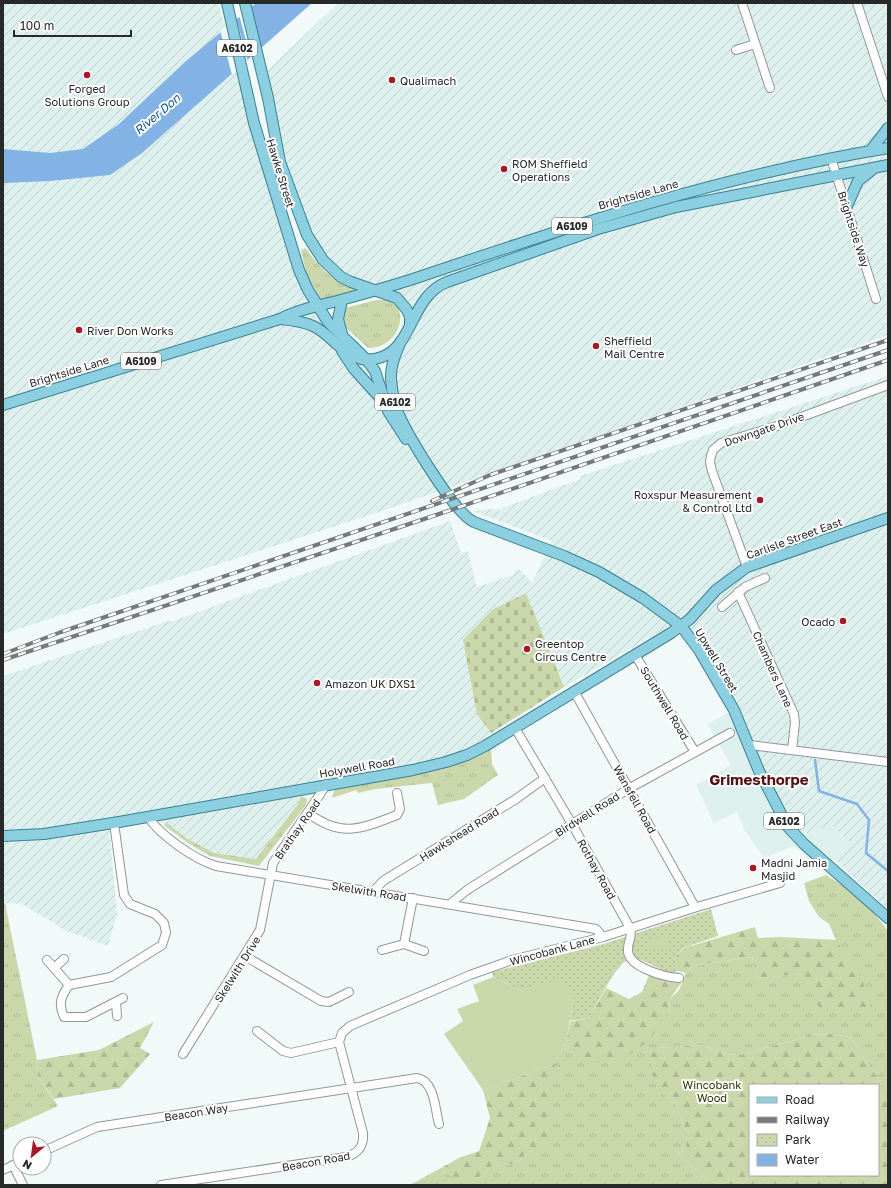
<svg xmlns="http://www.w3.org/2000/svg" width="891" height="1188" viewBox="0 0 891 1188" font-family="'Golos Text',sans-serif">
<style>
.built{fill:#ddf0ed}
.industrial{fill:url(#industrial-furrows)}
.grass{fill:url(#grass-tufts)}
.forest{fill:url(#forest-firs);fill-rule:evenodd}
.cemetery{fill:url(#cemetery-stones)}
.park{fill:url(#park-dots)}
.garden{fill:#cad7aa}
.water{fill:#83b2e4}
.pier{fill:#f2faf9}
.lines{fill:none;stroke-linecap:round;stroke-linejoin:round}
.stream{stroke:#83b2e4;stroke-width:2.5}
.minor-casing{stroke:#909897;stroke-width:10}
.major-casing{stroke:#378093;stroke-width:12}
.minor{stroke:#fff;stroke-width:8}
.major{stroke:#8ccfe0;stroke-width:10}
.rail-casing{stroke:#757a79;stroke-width:4}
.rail{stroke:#fff;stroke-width:2.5;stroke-dasharray:8;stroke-linecap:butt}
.poi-dot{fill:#ab1626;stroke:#fff;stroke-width:1.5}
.labels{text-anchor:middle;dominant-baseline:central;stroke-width:4;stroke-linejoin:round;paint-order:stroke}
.shield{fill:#fff;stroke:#686a69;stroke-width:1}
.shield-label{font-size:10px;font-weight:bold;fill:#272a29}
.poi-label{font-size:11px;fill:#272a29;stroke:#fff;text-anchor:start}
.street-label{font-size:11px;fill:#272a29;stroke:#fff}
.park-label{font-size:11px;fill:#2d3806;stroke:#fff}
.water-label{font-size:12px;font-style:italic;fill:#145693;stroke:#fff}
.district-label{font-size:15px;font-weight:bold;fill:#551014;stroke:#fff}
</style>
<defs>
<pattern id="industrial-furrows" width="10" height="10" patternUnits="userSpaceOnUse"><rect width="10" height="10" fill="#ddf0ed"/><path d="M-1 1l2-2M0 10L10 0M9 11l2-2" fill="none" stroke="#bececb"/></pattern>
<pattern id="grass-tufts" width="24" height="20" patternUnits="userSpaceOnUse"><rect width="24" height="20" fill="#cad7aa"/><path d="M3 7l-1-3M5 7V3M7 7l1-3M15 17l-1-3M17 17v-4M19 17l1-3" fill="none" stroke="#aeb992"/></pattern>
<pattern id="forest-firs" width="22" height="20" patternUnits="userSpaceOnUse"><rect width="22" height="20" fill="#cad7aa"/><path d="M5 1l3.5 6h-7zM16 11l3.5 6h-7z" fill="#aeb992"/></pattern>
<pattern id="cemetery-stones" width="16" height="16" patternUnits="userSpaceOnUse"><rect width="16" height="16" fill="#cad7aa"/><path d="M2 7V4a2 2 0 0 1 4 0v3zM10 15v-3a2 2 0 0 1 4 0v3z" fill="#aeb992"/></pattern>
<pattern id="park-dots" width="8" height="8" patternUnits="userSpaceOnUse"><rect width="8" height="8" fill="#cad7aa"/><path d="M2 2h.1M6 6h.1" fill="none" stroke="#aeb992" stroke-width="1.8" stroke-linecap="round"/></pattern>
</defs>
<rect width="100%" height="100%" fill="#f2faf9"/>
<!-- built -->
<polygon class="built" points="733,710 776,794 807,835 830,824 852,844 835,860 820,869 794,846 764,858 745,831 737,812 714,823 696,785 731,765 707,724"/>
<!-- industrial -->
<g class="industrial">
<polygon points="3,3 218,3 312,298 366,359 388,411 403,421 391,380 410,324 404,305 351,282 319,255 291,188 262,76 338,3 888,3 888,335 382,511 3,634"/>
<polygon points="888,376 888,909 835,860 852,844 830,824 808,835 776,794 693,633 675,623 564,687 526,593 477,714 491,733 469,750 413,767 305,784 298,804 256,859 214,853 186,838 168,824 165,826 156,819 109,826 117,914 108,946 67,931 22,904 5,903 3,897 3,676 171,620 173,621 450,521 461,553 468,551 477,587 513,575 519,569 532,583 552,541 473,511 491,509 501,510 502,508 581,479 580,476"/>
</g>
<!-- grass -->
<g class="grass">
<path d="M 306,248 C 318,268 335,282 357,291 L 321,300 L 306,273 L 301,250 Z"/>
<path d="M 376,300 C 415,296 403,349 368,348 L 341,323 L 345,308 Z"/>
<polygon points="491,748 492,764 498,775 464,799 438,805 432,783 375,789 358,793 356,790 332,798 335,788 450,766"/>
<polygon points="301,796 307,799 306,805 259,866 210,856 188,843 165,826 167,823 186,838 214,853 256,859 298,804"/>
<path d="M 826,875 L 862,898 L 888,931 L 888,1093 L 850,1037 L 830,1034 L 812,1035 L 740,1055 L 726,1054 L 702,1045 L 657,1048 L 663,1092 L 677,1107 L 687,1133 L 686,1147 L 679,1154 L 712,1185 L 410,1185 L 441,1168 L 445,1173 L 478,1178 L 492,1166 L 514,1164 L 537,1146 C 535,1132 535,1096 541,1084 C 547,1071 558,1060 565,1048 L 576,1057 L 669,1013 L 670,999 L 679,990 L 686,973 L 693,966 L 752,957 L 758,978 L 804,974 L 836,940 L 829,924 L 819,917 L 809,901 L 804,883 Z"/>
<polygon points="5,903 37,1060 38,1076 58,1106 3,1131 3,904"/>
</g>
<!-- forest -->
<g class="forest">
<polygon points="755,927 758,938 781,937 836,940 862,979 871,1008 820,1011 804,974 758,978 752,957 693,966 686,973 678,971 674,958 684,948"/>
<polygon points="649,975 681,983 670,999 669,1013 649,1040 633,1053 611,1063 588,1062 576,1057 565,1048 570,1022 590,1017 606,988 629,999 642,992"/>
<polygon points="154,1022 140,1048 150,1054 120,1088 54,1099 38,1076 37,1060 99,1050"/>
<path d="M 830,1034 L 850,1037 L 888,1093 L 888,1185 L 712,1185 L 679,1154 L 686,1147 L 687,1133 L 677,1107 L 663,1092 L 652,1074 L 650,1056 L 657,1048 L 702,1045 L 726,1054 L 740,1055 L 812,1035 ZM 750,1085 L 878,1085 L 878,1175 L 750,1175 Z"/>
<polygon points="557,1063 540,1085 552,1094 548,1116 535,1127 555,1132 548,1149 537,1146 514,1164 492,1166 478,1178 459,1179 445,1173 441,1168 461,1157 479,1151 490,1118 483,1090"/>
</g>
<!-- cemetery -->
<polygon class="cemetery" points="526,593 564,687 491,733 477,714 463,640 492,610"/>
<!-- park -->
<path class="park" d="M 711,909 L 718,936 L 683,948 L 674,958 L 678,971 C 670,974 662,970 654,966 C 647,963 637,956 628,960 C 615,965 597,1004 590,1017 L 570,1021 L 574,996 L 537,985 L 521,991 L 493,977 L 492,972 L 600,945 Z"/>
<!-- garden -->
<g class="garden">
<polygon points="668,937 670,948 649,949 647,942 651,938"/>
<polygon points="493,977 521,991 537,985 559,980 574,996 565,1048 557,1063 483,1090 444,1034 463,1021 457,1009 479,1001 473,985"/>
</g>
<!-- water -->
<polygon class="water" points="256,3 312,3 142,153 110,175 50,181 3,183 3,149 50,153 83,149 119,124 186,61"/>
<!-- pier -->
<g class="pier">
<polygon points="249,6 262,50 251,59 239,15"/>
<polygon points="236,17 248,62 232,75 220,30"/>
</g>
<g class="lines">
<!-- stream -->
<polyline class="stream" points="815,760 819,791 857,804 869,820 866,853 888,871"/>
<defs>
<g id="minor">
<polyline points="742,3 770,88"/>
<polyline points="857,3 888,97"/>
<polyline points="736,50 755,44"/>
<polyline points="831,158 876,299"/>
<polyline points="747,567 712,471 710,462 711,456 713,450 721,443 777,426 888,385"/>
<polyline points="738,592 794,714 795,723 792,750"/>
<polyline points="722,607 745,587 765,578"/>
<polyline points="635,655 695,752"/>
<polyline points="574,691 695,907"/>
<path d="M 515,728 L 572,824 L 630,928 C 633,936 628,941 628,949 C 626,967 665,977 679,978"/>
<polyline points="750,745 888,762"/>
<path d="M 308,813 C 341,838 361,829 397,815 L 400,809 L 397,793"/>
<path d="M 148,817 C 161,836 194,859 216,866 L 596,929 L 603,937"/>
<path d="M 114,823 L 124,895 L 130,904 L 155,914 L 164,923 L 166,933 L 162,945 L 111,977 L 69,985 C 61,996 58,1004 64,1017 L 86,1017 L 123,998"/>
<polyline points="374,891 383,881 516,799 545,778"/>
<polyline points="450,904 467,890 630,788 730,733"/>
<polyline points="404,944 413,898"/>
<polyline points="382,950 404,944 424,951"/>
<polyline points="245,956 321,1001 329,1002 349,992"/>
<polyline points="47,960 69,985"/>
<polyline points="54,968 64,959"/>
<polyline points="116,1002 117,1016"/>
<polyline points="257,1031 283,1051 291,1053 339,1042"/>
<polyline points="183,1054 260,930 273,863 327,784"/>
<path d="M 44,1151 L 97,1127 L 417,1078 C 435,1081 435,1110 439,1124"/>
<polyline points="13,1165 23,1185"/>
<polyline points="3,1170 20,1162"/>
<path d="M 161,1185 L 346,1157 C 359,1153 364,1146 363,1133 L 339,1042 L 342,1033 L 350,1026 L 470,975 L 512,960 L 603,937 L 697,907 L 780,883"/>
</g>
<g id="major">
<polyline points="227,3 254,123 299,270 308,290 328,322 366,359 375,371 388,411 406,439"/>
<polyline points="245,3 268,98 280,162 307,235 323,260 341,277 351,282 397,298 407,310 410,317 410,324"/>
<polyline points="871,150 888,128"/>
<polyline points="847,206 858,181 873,169"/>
<path d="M 280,319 C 291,320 302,321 313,326 C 337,337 348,369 382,357 C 413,346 411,296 447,282 L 598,229 L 676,207 L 888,165"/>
<polyline points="342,334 338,319 342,300"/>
<path d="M 401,341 C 396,353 390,366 391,379 C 392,391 394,404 399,415 C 409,437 454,513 474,522 L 564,556 L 599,572 L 643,598 L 681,626 L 699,650 L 734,710 L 759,771 L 788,827 L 804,844 L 888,918"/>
<polyline points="342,351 354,369 381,399"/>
<path d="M 3,405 L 280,319 C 297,310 317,306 337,301 C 363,294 388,287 413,279 C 570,226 724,175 888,148"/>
<polyline points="3,836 44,834 119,822 413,770 446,762 467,755 485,746 671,633 690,619 716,590 747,567 888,518"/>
</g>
</defs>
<!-- minor casing -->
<use href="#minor" class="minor-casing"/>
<!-- major casing -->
<use href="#major" class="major-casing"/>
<!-- minor -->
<use href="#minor" class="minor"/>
<!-- major -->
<use href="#major" class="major"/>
<defs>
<g id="rail">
<polyline points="432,501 490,475 888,340"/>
<polyline points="3,654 61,632 888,350"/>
<polyline points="3,660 445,512 888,360"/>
</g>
</defs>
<!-- rail casing -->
<use href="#rail" class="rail-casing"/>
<!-- rail -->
<use href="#rail" class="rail"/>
</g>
<!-- markers -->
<g class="poi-dot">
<circle cx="87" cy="75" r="4"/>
<circle cx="392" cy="80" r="4"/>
<circle cx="504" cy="169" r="4"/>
<circle cx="79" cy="330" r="4"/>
<circle cx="596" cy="346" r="4"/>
<circle cx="760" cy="500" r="4"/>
<circle cx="843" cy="621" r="4"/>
<circle cx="527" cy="649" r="4"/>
<circle cx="317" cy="683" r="4"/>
<circle cx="753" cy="868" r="4"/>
</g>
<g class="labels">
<!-- shield labels -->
<g class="shield">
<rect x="217" y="40" width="40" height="16" rx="3"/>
<rect x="552" y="218" width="40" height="16" rx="3"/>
<rect x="121" y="353" width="40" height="16" rx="3"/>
<rect x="375" y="394" width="40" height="16" rx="3"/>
<rect x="764" y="813" width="40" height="16" rx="3"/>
</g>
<g class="shield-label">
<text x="237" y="48">A6102</text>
<text x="572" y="226">A6109</text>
<text x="141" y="361">A6109</text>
<text x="395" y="402">A6102</text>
<text x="784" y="821">A6102</text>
</g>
<!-- poi labels -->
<g class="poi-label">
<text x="400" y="80">Qualimach</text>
<text x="87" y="88" text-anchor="middle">Forged<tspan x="87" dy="13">Solutions Group</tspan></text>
<text x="512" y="163">ROM Sheffield<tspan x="512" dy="13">Operations</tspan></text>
<text x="87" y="330">River Don Works</text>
<text x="604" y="340">Sheffield<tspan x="604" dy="13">Mail Centre</tspan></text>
<text x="752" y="494" text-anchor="end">Roxspur Measurement<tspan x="752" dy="13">&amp; Control Ltd</tspan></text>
<text x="835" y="621" text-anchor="end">Ocado</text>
<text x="535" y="643">Greentop<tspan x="535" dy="13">Circus Centre</tspan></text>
<text x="325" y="683">Amazon UK DXS1</text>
<text x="761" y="862">Madni Jamia<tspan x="761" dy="13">Masjid</tspan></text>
</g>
<!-- street labels -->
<g class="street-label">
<text transform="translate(281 173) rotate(73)">Hawke Street</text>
<text transform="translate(638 194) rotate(-16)">Brightside Lane</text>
<text transform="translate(854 229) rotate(72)">Brightside Way</text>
<text transform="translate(69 371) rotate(-17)">Brightside Lane</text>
<text transform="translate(764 429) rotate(-19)">Downgate Drive</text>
<text transform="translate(794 538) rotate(-20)">Carlisle Street East</text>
<text transform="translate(717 660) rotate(59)">Upwell Street</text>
<text transform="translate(773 669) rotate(66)">Chambers Lane</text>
<text transform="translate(665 703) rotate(59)">Southwell Road</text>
<text transform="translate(357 767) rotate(-10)">Holywell Road</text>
<text transform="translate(635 799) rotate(61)">Wansfell Road</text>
<text transform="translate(587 814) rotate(-32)">Birdwell Road</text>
<text transform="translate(297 829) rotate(-55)">Brathay Road</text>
<text transform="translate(459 834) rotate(-32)">Hawkshead Road</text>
<text transform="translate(597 869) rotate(61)">Rothay Road</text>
<text transform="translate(369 891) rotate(9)">Skelwith Road</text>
<text transform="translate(552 950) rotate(-15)">Wincobank Lane</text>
<text transform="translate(237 969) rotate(-58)">Skelwith Drive</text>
<text transform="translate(196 1112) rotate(-9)">Beacon Way</text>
<text transform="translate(316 1161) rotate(-10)">Beacon Road</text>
</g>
<!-- park labels -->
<g class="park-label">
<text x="712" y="1084">Wincobank<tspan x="712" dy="13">Wood</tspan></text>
</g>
<!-- water labels -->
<g class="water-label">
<text transform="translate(157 114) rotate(-40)">River Don</text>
</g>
<!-- district labels -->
<g class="district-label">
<text x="759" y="779">Grimesthorpe</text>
</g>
</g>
<!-- border -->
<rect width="891" height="1188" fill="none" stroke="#272a29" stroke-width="8"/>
<!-- legend -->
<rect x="749" y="1084" width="130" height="92" fill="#ffffff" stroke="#a9aaa9"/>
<rect x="757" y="1097" width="20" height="6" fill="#8ccfe0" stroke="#a9aaa9"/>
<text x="785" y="1104" font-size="12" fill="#272a29">Road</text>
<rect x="757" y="1117" width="20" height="6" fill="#757a79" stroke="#a9aaa9"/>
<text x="785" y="1124" font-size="12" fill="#272a29">Railway</text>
<rect x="757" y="1134" width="20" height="12" fill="url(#park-dots)" stroke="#a9aaa9"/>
<text x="785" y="1144" font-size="12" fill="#272a29">Park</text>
<rect x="757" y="1154" width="20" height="12" fill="#83b2e4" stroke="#a9aaa9"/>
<text x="785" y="1164" font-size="12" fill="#272a29">Water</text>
<!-- north arrow -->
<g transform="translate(32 1156) rotate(209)"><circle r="19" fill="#ffffff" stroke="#a9aaa9"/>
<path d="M0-3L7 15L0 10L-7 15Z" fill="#ab1626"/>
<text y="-6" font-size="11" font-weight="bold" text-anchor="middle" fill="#272a29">N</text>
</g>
<!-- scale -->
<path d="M14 30v6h117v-6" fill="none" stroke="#272a29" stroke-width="2"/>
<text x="20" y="30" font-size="12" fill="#272a29" stroke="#ffffff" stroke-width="3" paint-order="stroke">100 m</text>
</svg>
